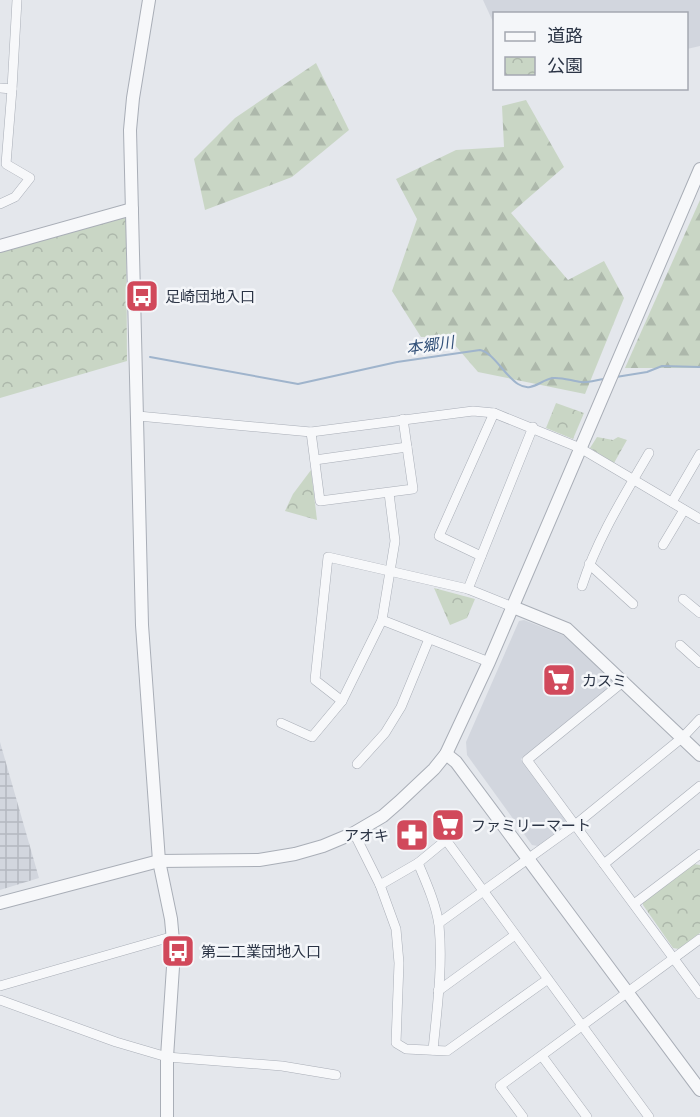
<svg xmlns="http://www.w3.org/2000/svg" width="700" height="1117" viewBox="0 0 700 1117" font-family="'Titillium Web','Noto Sans JP',sans-serif">
<style>
.built{fill:#d2d6de}
.industrial{fill:url(#industrial-grid)}
.forest{fill:url(#forest-firs)}
.park{fill:url(#park-crowns)}
.lines{fill:none;stroke-linecap:round;stroke-linejoin:round}
.stream{stroke:#9fb4cc;stroke-width:2}
.minor-casing{stroke:#a9aeb7;stroke-width:10}
.tertiary-casing{stroke:#a9aeb7;stroke-width:14}
.minor{stroke:#f7f8fa;stroke-width:9}
.tertiary{stroke:#f7f8fa;stroke-width:12}
.labels{text-anchor:middle;dominant-baseline:central;stroke-width:5;stroke-linejoin:round;paint-order:stroke}
.poi-label{font-size:15px;fill:#2b3445;stroke:#f4f6f9;text-anchor:start}
.water-label{font-size:16px;font-style:italic;fill:#34527a;stroke:#f4f6f9}
</style>
<defs>
<pattern id="industrial-grid" width="8" height="8" patternUnits="userSpaceOnUse" patternTransform="scale(1.5)"><rect width="8" height="8" fill="#d2d6de"/><path d="M0 4h8M4 0v8" fill="none" stroke="#b4b8c0"/></pattern>
<pattern id="forest-firs" width="22" height="20" patternUnits="userSpaceOnUse" patternTransform="scale(1.5)"><rect width="22" height="20" fill="#c9d6c5"/><path d="M5 1l3.5 6h-7zM16 11l3.5 6h-7z" fill="#adb8ab"/></pattern>
<pattern id="park-crowns" width="20" height="18" patternUnits="userSpaceOnUse" patternTransform="scale(1.5)"><rect width="20" height="18" fill="#c9d6c5"/><path d="M2 6a3 3 0 1 1 6 0M12 15a3 3 0 1 1 6 0" fill="none" stroke="#adb8ab"/></pattern>
</defs>
<rect width="100%" height="100%" fill="#e4e7ec"/>
<!-- built -->
<g class="built">
<polygon points="483,0 700,0 700,46 687,49 686,14 494,14 494,24"/>
<polygon points="524,620 565,636 612,679 613,685 521,759 566,820 565,826 538,846 532,845 467,755 466,742 512,637 519,621"/>
</g>
<!-- industrial -->
<polygon class="industrial" points="0,742 39,878 0,890"/>
<!-- forest -->
<g class="forest">
<polygon points="316,63 349,130 292,177 205,210 194,159 235,118"/>
<polygon points="526,100 564,167 511,213 568,280 604,261 624,298 585,394 478,372 448,337 421,337 392,291 417,219 396,179 456,150 504,147 502,106"/>
<polygon points="700,200 700,368 625,368"/>
</g>
<!-- park -->
<g class="park">
<polygon points="126,216 127,361 0,398 0,252"/>
<polygon points="556,403 584,413 573,439 546,428"/>
<polygon points="597,437 613,440 618,437 627,440 614,463 590,448"/>
<polygon points="311,470 317,520 285,511 293,494"/>
<polygon points="434,588 475,599 467,618 450,625"/>
<polygon points="694,864 700,865 700,933 679,949 673,948 643,905 643,900"/>
</g>
<g class="lines">
<!-- stream -->
<g class="stream">
<path d="M 150,357 L 298,384 L 397,362 L 480,350 C 493,352 505,376 518,384 C 532,393 540,380 553,378 C 562,377 572,381 581,382 C 588,383 596,380 604,379"/>
<polyline points="616,377 647,372 662,366 700,367"/>
</g>
<defs>
<g id="minor">
<polyline points="0,88 12,89 17,0"/>
<polyline points="0,204 15,197 30,178 6,164 12,89"/>
<polyline points="138,416 311,432 473,411 494,413 580,448 700,519"/>
<polyline points="311,432 320,501 413,489 403,419"/>
<polyline points="315,460 407,447"/>
<polyline points="672,502 700,454"/>
<polyline points="663,545 684,510"/>
<polyline points="481,556 439,536 494,413"/>
<polyline points="589,564 633,604"/>
<path d="M 582,586 C 597,539 624,496 649,453"/>
<polyline points="468,589 533,427"/>
<polyline points="683,599 700,613"/>
<polyline points="382,620 489,662"/>
<polyline points="680,645 700,663"/>
<polyline points="624,681 527,760 700,994"/>
<polyline points="342,701 315,680 328,557 468,589 513,607"/>
<polyline points="281,723 312,737 342,701 382,620 395,541 389,493"/>
<polyline points="357,764 385,733 401,707 429,639"/>
<polyline points="354,833 380,885"/>
<path d="M 418,863 C 426,882 436,904 439,925 C 443,966 437,1009 433,1050"/>
<polyline points="604,864 700,786"/>
<polyline points="634,904 700,854"/>
<polyline points="439,923 575,825 683,737 700,719"/>
<polyline points="548,979 447,1051 406,1049 396,1043 399,963 396,929 380,885 418,863 446,840 649,1117"/>
<polyline points="0,986 174,936"/>
<polyline points="438,991 515,935"/>
<polyline points="0,1000 116,1042 167,1057 282,1066 336,1075"/>
<polyline points="542,1056 587,1117"/>
<polyline points="523,1117 500,1086 700,939"/>
</g>
<g id="tertiary">
<polyline points="149,0 133,98 130,130 142,625 159,861 171,919 174,952 167,1057 167,1117"/>
<polyline points="0,246 132,209"/>
<polyline points="513,607 567,629 700,755"/>
<polyline points="446,754 456,762 700,1090"/>
<polyline points="0,903 159,861 259,860 295,854 323,846 354,833 383,816 399,802 434,769 446,754 489,662 700,169"/>
</g>
</defs>
<!-- minor casing -->
<use href="#minor" class="minor-casing"/>
<!-- tertiary casing -->
<use href="#tertiary" class="tertiary-casing"/>
<!-- minor -->
<use href="#minor" class="minor"/>
<!-- tertiary -->
<use href="#tertiary" class="tertiary"/>
</g>
<!-- icons -->
<defs>
<symbol id="bus-square" viewBox="-11 -11 22 22"><rect x="-9" y="-9" width="18" height="18" rx="4" fill="#d1495b" stroke="#f4f6f9"/><path d="M-5-6H5V4H4V6H2V4H-2V6H-4V4H-5ZM-3.5-4V0h7V-4ZM-3.5 1.2v1.5H-2V1.2ZM2 1.2v1.5H3.5V1.2Z" fill="#fff"/></symbol>
<symbol id="supermarket-square" viewBox="-11 -11 22 22"><rect x="-9" y="-9" width="18" height="18" rx="4" fill="#d1495b" stroke="#f4f6f9"/><path d="M-6-5.5h2.5l.6 2H6L4.5 2H-2.5L-4.4-4H-6ZM-1.5 3.2a1.3 1.3 0 1 0 .1 0ZM3 3.2a1.3 1.3 0 1 0 .1 0Z" fill="#fff"/></symbol>
<symbol id="pharmacy-square" viewBox="-11 -11 22 22"><rect x="-9" y="-9" width="18" height="18" rx="4" fill="#d1495b" stroke="#f4f6f9"/><path d="M-2-6h4v4h4v4h-4v4h-4v-4h-4v-4h4Z" fill="#fff"/></symbol>
</defs>
<g fill-rule="evenodd">
<use href="#bus-square" x="123" y="277" width="38" height="38"/>
<use href="#supermarket-square" x="540" y="661" width="38" height="38"/>
<use href="#supermarket-square" x="429" y="806" width="38" height="38"/>
<use href="#pharmacy-square" x="393" y="816" width="38" height="38"/>
<use href="#bus-square" x="159" y="932" width="38" height="38"/>
</g>
<g class="labels">
<!-- poi labels -->
<g class="poi-label">
<text x="165" y="296">足崎団地入口</text>
<text x="582" y="680">カスミ</text>
<text x="471" y="825">ファミリーマート</text>
<text x="389" y="835" text-anchor="end">アオキ</text>
<text x="201" y="951">第二工業団地入口</text>
</g>
<!-- water labels -->
<g class="water-label">
<text transform="translate(430 345) rotate(-8)">本郷川</text>
</g>
</g>
<!-- legend -->
<rect x="493" y="12" width="195" height="78" fill="#f4f6f9" stroke="#a4a8b1" stroke-width="1.5"/>
<rect x="505" y="32" width="30" height="9" fill="#f7f8fa" stroke="#a4a8b1" stroke-width="1.5"/>
<text x="547" y="42" font-size="18" fill="#2b3445">道路</text>
<rect x="505" y="57" width="30" height="18" fill="url(#park-crowns)" stroke="#a4a8b1" stroke-width="1.5"/>
<text x="547" y="72" font-size="18" fill="#2b3445">公園</text>
</svg>
